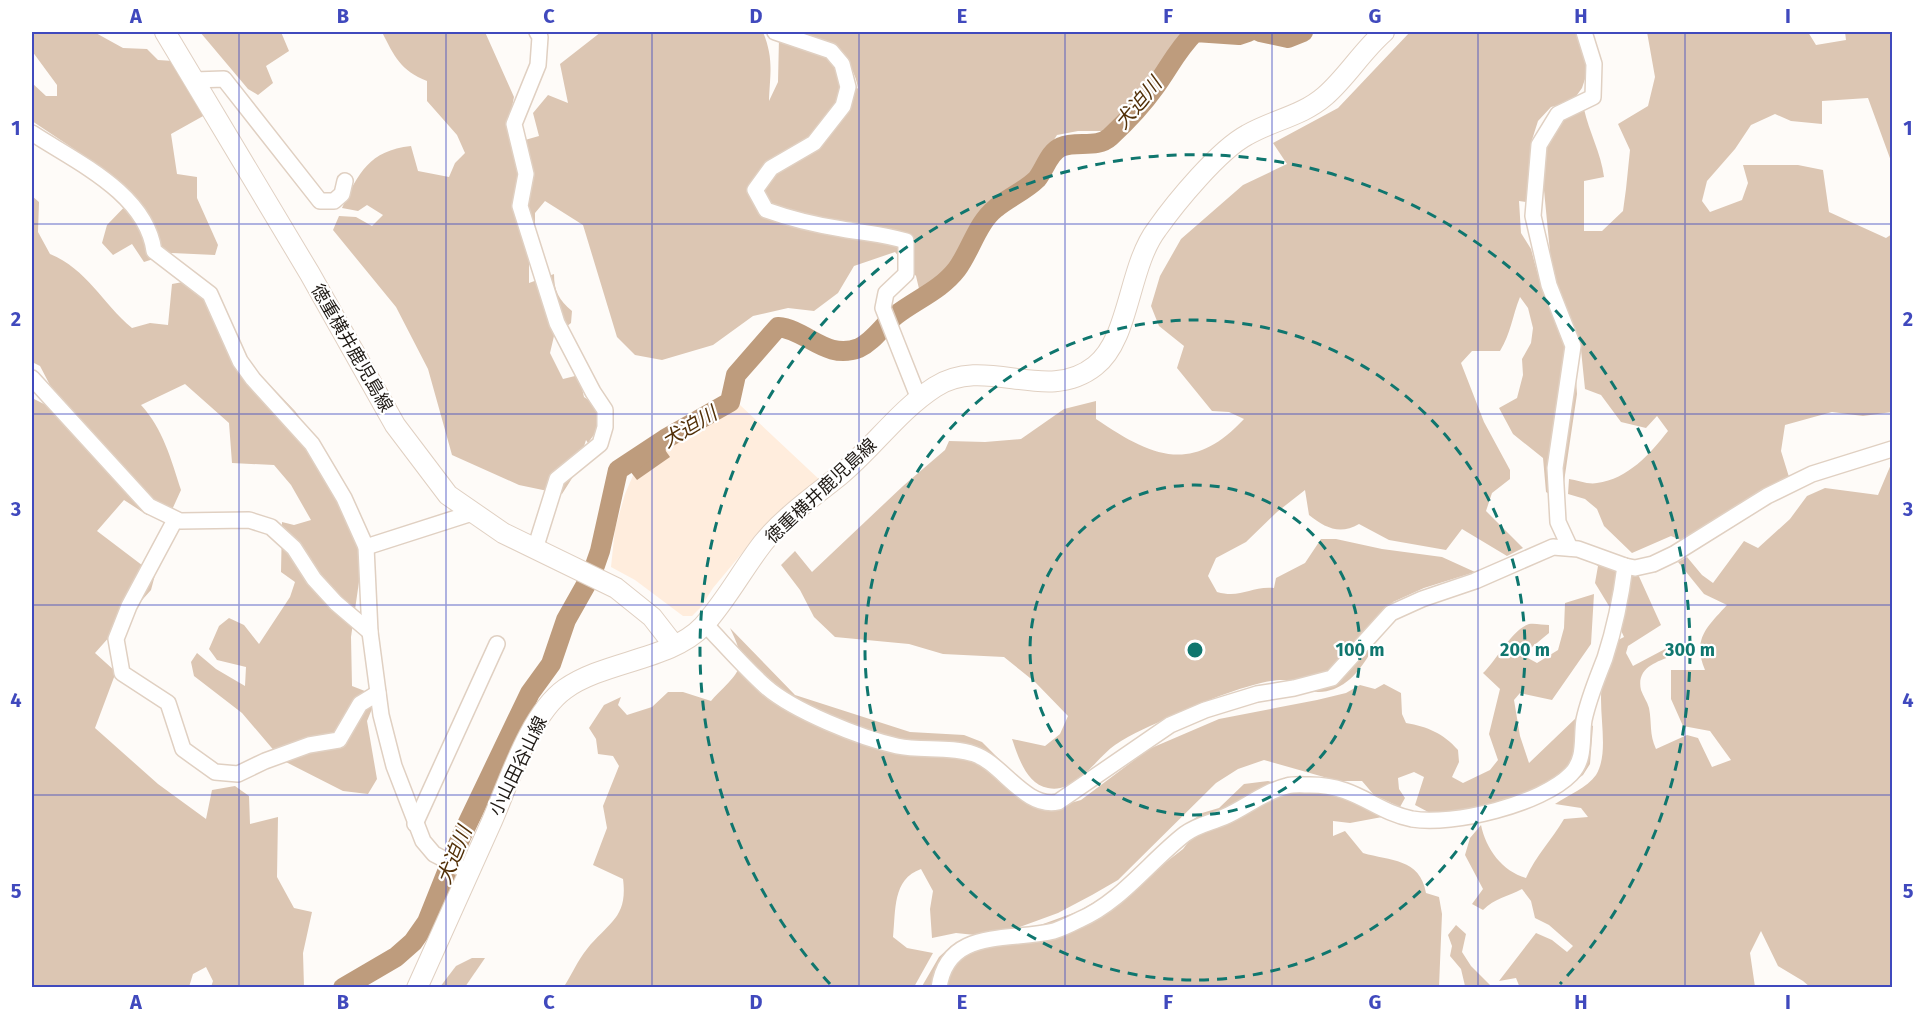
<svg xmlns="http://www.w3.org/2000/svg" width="1924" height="1019" viewBox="0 0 1924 1019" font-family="'Fira Sans','Noto Sans JP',sans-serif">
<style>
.built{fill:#ffeddd}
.green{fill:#dcc6b3}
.water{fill:#be9c7d}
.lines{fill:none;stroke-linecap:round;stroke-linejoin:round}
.river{stroke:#be9c7d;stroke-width:20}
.minor-casing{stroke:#e0d0c2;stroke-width:18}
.major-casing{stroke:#e0d0c2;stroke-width:22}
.minor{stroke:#fff;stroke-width:15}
.major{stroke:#fff;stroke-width:20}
.grid{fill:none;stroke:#4049bd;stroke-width:1.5;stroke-opacity:0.55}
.ring{fill:none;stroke:#0f766e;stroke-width:3;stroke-dasharray:10 8}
.labels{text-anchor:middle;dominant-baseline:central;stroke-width:4.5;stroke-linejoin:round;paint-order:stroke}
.street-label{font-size:18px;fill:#1e1914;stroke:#fff}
.water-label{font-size:20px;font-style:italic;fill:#523008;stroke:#fff}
.centre{fill:#0f766e;stroke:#fff;stroke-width:3}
.ring-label{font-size:18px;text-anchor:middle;font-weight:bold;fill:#0f766e;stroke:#fff;stroke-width:4.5;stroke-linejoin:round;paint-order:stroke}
.neatline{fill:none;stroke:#4049bd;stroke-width:2}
.grid-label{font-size:20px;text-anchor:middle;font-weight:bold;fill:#4049bd}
</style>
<rect width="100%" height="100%" fill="#fefbf8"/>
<!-- built -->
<polygon class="built" points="740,405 822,482 748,546 713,588 701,607 692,616 683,616 635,580 611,567 615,529 625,494 634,473 680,433 686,441"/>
<!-- green -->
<g class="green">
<polygon points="32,32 94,32 123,48 147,49 158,60 173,61 205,115 171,134 177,174 197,177 197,198 218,245 215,255 172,253 144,262 132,244 113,255 102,243 107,225 133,198 80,153 32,121 32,83 46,96 57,96 57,85 32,51"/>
<polygon points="200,32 281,32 289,51 266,66 273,83 258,95 248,89"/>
<path d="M 382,32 L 485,32 L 514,97 L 512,107 L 521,119 L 525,140 L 539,136 L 533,113 L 548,95 L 568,103 L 560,64 L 601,32 L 763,32 C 774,59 770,73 769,101 L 778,82 L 779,38 L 822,53 L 844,71 L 858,89 C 855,60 827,39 800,32 L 1207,32 L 1143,90 L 1117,122 L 1103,131 L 1078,131 L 1057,135 L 1042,159 L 1027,177 L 993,201 L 954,263 L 920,293 L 916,276 L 895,252 L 854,266 L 838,293 L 814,311 L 788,308 L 753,316 L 713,345 L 662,360 L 635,355 L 617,337 L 583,225 L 545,201 L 535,213 L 535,230 L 529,254 L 529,283 L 554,274 C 554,291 559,300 572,311 L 571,323 L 554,336 L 550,353 L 563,379 L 579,375 L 584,397 L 599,407 L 601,425 L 588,443 L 586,440 L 576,472 L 562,494 L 519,485 L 452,455 L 428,369 L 396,307 L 333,230 L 339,216 L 356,217 L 372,226 L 383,215 L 367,205 L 358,211 L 342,208 C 359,172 369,151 411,146 L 418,171 L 449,177 L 455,163 L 465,153 L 457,135 L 427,101 L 427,81 C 401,71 394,56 382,32 Z"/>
<path d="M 1410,32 L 1586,32 L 1590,64 L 1582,88 L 1572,102 L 1551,107 L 1538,121 L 1531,143 L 1534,203 L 1519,201 L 1521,233 L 1531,249 L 1542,290 L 1557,316 L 1576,379 L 1577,394 L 1561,502 L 1546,492 L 1543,458 L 1513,434 L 1499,408 L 1517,398 L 1523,375 L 1522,359 L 1531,343 L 1533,328 L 1528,308 L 1520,297 C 1512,317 1511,333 1500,351 L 1472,351 L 1461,363 L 1484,422 L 1510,470 L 1510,479 L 1492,493 L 1486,511 L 1523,548 L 1507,556 L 1462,529 L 1446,550 L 1389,540 L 1359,524 C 1340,535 1325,528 1309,515 L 1305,490 L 1277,512 L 1246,542 L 1216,558 L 1208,576 L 1217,592 C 1241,599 1250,586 1274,588 L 1276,578 L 1305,563 L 1321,539 L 1336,539 L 1382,549 L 1442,557 L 1475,572 L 1424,588 L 1393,602 C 1380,634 1361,691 1319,692 C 1308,693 1297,681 1285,680 C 1260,678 1195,705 1172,716 C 1153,725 1132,733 1115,745 C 1096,758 1076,794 1048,788 C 1026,784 1018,756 1012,739 L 1045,746 L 1060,734 L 1068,716 L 1035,682 L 1004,657 L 943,654 L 909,644 L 835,637 L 814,617 L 800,590 L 781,565 L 795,551 L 812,572 L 903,486 L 945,450 L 949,441 L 985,442 L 1021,439 L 1064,409 L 1096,401 L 1096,419 C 1152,457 1192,475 1244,419 L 1229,412 L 1212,411 L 1177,368 L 1184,346 L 1159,326 L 1151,306 L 1160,276 L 1181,239 L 1243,185 L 1287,164 L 1273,143 L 1338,108 Z"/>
<path d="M 1647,32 L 1808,32 L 1816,45 L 1846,40 L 1845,32 L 1892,32 L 1892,185 L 1891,161 L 1868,98 L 1822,101 L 1822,124 L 1791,121 L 1775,114 L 1751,125 L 1735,149 L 1707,181 L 1702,201 L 1710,212 L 1742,200 L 1748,183 L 1743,165 L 1798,165 L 1823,170 L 1829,212 L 1886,238 L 1892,234 L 1892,412 L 1863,416 L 1832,412 L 1785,425 L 1781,451 L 1789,477 L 1683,541 L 1671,536 L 1632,553 L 1604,526 L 1597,509 L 1585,499 L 1568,494 L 1569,479 C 1577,480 1589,485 1597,483 C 1628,479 1650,454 1668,431 L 1657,416 L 1646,428 L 1621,422 L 1601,395 L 1585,389 L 1581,350 L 1552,273 L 1541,159 L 1552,126 L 1570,111 L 1584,109 C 1589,132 1601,153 1604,177 L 1584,181 L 1584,231 L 1602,231 L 1623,211 L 1626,189 L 1630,150 L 1618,124 L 1648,106 L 1655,77 Z"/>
<path d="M 32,196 L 39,202 L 38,232 L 50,254 C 87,269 102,303 132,328 L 150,323 L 168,325 L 172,284 L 199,279 L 247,361 L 295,411 L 333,465 L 352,499 L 359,532 L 361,568 L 351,637 L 352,686 L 370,693 L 374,704 L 367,721 L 377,779 L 368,794 L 343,791 L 282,760 L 242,713 L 194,676 L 191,662 L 197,653 L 216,669 L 245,686 L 246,667 L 217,660 L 209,649 L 219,626 L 229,618 L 244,625 L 259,644 L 290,597 L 295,582 L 281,572 L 282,522 L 294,525 L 311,520 L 291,485 L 274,465 L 232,463 L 229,423 L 185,384 L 141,405 C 163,429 171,459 181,490 L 171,512 L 147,515 L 124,500 L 97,531 L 155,575 L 151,590 L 95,653 L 116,672 L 95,728 L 158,784 L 206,819 L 212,790 L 235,786 L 249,796 L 250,824 L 278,817 L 277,877 L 294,908 L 312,912 L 303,953 L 304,987 L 211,987 L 213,981 L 206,967 L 193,974 L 189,987 L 32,987 L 32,398 L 46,405 L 52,389 L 40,366 L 32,362 Z"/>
<path d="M 1892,462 L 1892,987 L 1810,987 L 1803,981 L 1778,966 L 1761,931 L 1750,953 L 1755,987 L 1520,988 L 1516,978 L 1499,981 L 1536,933 L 1552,940 L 1567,952 L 1573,946 L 1549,925 L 1535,918 L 1531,901 L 1522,889 C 1507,897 1495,898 1483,910 L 1472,904 L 1483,889 L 1465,855 L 1470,838 L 1481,825 C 1486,849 1502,871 1526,878 C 1536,855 1552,840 1564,819 L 1588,817 L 1581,808 L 1555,804 C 1568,795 1587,788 1596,775 C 1611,750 1596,709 1603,679 C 1606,666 1613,652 1618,640 L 1624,637 L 1612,611 L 1595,583 L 1598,566 L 1590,561 L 1637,572 L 1661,625 L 1628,646 L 1626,653 L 1633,666 L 1667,648 L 1672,656 C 1656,662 1636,668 1641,690 C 1643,696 1647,701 1649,708 C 1652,723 1649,734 1656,749 L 1687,735 L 1698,738 L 1712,767 L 1731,760 L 1710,731 L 1683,726 L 1671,699 L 1671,670 L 1705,670 C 1692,639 1707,627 1727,605 L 1704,594 L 1678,562 L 1687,557 L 1702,575 L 1713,583 L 1744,541 L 1758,548 L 1790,519 L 1807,496 L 1825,488 L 1878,495 Z"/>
<path d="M 1594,594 L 1591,644 L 1552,700 L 1520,693 L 1514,700 L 1520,736 L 1529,763 L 1577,717 L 1593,726 L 1590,764 L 1583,775 L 1568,786 L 1528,802 L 1432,814 L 1415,805 L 1424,777 L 1414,772 L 1398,778 L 1399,789 L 1405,798 L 1400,807 L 1374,795 L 1362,781 L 1338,781 L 1264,760 L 1238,769 L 1216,783 L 1118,880 L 1092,895 L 1058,913 L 1017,928 L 975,935 L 956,933 L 932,938 L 930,909 L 933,891 L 921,869 C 892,879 896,911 893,937 L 907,948 L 933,953 L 914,987 L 560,988 L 565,985 C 572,974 578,960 587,949 C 609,922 628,918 623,879 L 593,865 L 607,828 L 603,806 L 619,766 L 613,756 L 598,754 L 596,739 L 589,728 L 604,705 L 621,697 L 618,705 L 627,715 L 652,707 L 668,692 L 683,692 L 711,701 C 739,671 750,669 730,628 L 795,695 L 910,732 L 964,735 L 982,742 L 1034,794 L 1067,804 L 1081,800 L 1149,749 L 1219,719 L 1317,700 L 1346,693 L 1360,685 L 1375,689 L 1384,684 L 1401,693 L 1402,714 L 1406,723 C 1428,727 1443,733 1458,750 L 1459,762 L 1452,777 L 1463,783 L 1490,770 L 1498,760 L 1489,734 L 1500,689 L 1483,673 C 1497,660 1512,629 1529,624 C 1535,623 1543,625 1549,625 L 1549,633 L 1532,647 L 1526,657 L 1537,663 L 1558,650 L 1564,628 L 1565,603 Z"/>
<path d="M 1268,781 C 1299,789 1324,794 1356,786 L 1393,815 L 1350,823 L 1333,821 L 1333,836 L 1345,831 L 1363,853 C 1390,861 1420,858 1426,893 L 1439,897 L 1442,914 L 1439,987 L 921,988 L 939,957 L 951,946 L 1021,932 L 1079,911 L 1111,892 L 1143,880 L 1183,849 L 1192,837 L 1186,825 L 1202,813 L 1219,808 L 1244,784 Z"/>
<polygon points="1456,925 1466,934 1462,952 1471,966 1492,987 1447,987 1465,986 1461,969 1450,956 1452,946 1448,935"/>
<polygon points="472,958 485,958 465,987 440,987 456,966"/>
</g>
<!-- water -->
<polygon class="water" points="663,447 670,457 637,480 630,471"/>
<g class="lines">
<!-- river -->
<g class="river">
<polyline points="1260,32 1288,38 1303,32"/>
<path d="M 343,988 L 396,957 L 413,942 L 427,922 L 461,837 L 530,693 L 551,664 L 566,620 L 592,574 L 600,551 L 618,470 L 665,439 L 730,402 L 736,375 L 778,327 C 806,329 826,361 859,348 C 874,341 883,325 896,315 C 917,299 941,290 957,269 C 971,250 977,223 996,208 C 1009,197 1025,191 1037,179 C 1045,169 1049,152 1061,147 C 1076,140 1097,149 1110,137 C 1125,123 1143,104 1155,87 C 1170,66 1177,50 1195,32 L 1239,35 L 1248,32"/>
</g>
<defs>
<g id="minor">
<path d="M 775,32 L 831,51 L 842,64 L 848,87 L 843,106 L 814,143 L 771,168 L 755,190 L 766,210 C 791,219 816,225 842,229 C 865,233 884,234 906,241 L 906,274 L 886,293 L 883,308 L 919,399"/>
<polyline points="194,80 224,79 320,201 334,201 342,194 345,181"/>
<path d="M 32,133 C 76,162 146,193 154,251 L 210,294 L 240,361 L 253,379 L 312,444 L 344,498 L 366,547 L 370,632 L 381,715 L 394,766 L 423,841 L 434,854 L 469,872"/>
<polyline points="32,378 149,506 180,521 249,520 271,527 294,548 314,579 336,603 370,632"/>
<polyline points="175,520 129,606 116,639 122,673 168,703 183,749 215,772 238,774 265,761 309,745 339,740 360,704 378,693"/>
<polyline points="366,547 472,513"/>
<polyline points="1570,548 1558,522 1555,468 1573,346 1549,285 1533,216 1539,145 1558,114 1593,97 1594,64 1584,32"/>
<polyline points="535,549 557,479 600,444 605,427 605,410 593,392 557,323 520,206 526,174 514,124 538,65 540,37 537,32"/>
<path d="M 705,624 C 725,645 744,667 765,686 C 793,711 861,738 897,746 C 921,751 950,746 974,754 C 1002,763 1025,809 1058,802 L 1170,725 L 1205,710 L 1257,694 L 1294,688 L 1332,678 L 1391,613 L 1422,599 L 1475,581 L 1553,547 L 1578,549 L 1625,566 L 1635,568 L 1653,564 L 1674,554 L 1767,496 L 1812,474 L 1892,449"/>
<polyline points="415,824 497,644"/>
<path d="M 939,988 C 947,927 1010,942 1054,931 C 1063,928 1071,924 1079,920 C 1121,902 1150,861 1185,834 C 1197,825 1210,823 1224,817 C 1245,808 1263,792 1287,786 C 1294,784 1303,785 1310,785 C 1357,785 1373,811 1412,819 C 1453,826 1542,804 1571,774 C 1586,759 1581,738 1584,720 C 1589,697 1597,679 1605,658 C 1615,627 1621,598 1625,566"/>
</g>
<g id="major">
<polyline points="165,32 310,274 395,425 448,495 503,533 616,588 652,617 673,644"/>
<path d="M 417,988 C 442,932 467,877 492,821 C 509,782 530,714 565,689 C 604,661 671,660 703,626 C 726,601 742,570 763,543 C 784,517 813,497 839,476 C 873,448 898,411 935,387 C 986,354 1046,405 1095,366 C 1130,339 1128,267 1157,229 C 1176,202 1219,150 1247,135 C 1273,120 1302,116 1325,96 C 1347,77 1362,51 1384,32"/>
</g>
</defs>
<!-- minor casing -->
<use href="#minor" class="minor-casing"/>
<!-- major casing -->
<use href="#major" class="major-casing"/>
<!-- minor -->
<use href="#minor" class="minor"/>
<!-- major -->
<use href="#major" class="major"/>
</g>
<!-- grid -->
<path class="grid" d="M 239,32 L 239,988M 446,32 L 446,988M 652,32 L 652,988M 859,32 L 859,988M 1065,32 L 1065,988M 1272,32 L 1272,988M 1478,32 L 1478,988M 1685,32 L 1685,988M 32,224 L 1892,224M 32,414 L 1892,414M 32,605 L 1892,605M 32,795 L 1892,795"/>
<!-- distance rings -->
<g class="ring">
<circle cx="1195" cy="650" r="165"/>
<circle cx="1195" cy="650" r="330"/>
<path d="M830 984A495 495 0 1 1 1560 984"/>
</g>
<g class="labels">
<!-- street labels -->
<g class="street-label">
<text transform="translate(352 348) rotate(60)">徳重横井鹿児島線</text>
<text transform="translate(821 491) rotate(-43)">徳重横井鹿児島線</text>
<text transform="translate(518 766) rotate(-64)">小山田谷山線</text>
</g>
<!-- water labels -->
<g class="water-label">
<text transform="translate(1138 103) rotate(-50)">犬迫川</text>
<text transform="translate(689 427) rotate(-31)">犬迫川</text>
<text transform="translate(454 855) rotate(-68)">犬迫川</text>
</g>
</g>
<circle cx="1195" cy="650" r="9" class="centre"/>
<g class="ring-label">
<text x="1360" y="656">100 m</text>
<text x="1525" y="656">200 m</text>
<text x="1690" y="656">300 m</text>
</g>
<!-- border -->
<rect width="1924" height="1019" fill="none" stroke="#ffffff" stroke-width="66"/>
<rect x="33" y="33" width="1858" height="953" class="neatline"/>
<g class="grid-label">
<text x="136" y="23">A</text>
<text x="343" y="23">B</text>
<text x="549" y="23">C</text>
<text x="756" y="23">D</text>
<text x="962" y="23">E</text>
<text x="1168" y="23">F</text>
<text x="1375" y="23">G</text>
<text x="1581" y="23">H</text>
<text x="1788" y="23">I</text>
<text x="16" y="135">1</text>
<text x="1908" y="135">1</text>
<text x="16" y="326">2</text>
<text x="1908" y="326">2</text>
<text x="16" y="516">3</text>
<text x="1908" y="516">3</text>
<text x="16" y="707">4</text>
<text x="1908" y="707">4</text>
<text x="16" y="898">5</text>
<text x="1908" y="898">5</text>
<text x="136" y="1009">A</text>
<text x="343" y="1009">B</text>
<text x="549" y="1009">C</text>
<text x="756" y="1009">D</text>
<text x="962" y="1009">E</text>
<text x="1168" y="1009">F</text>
<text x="1375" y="1009">G</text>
<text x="1581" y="1009">H</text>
<text x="1788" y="1009">I</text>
</g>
</svg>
